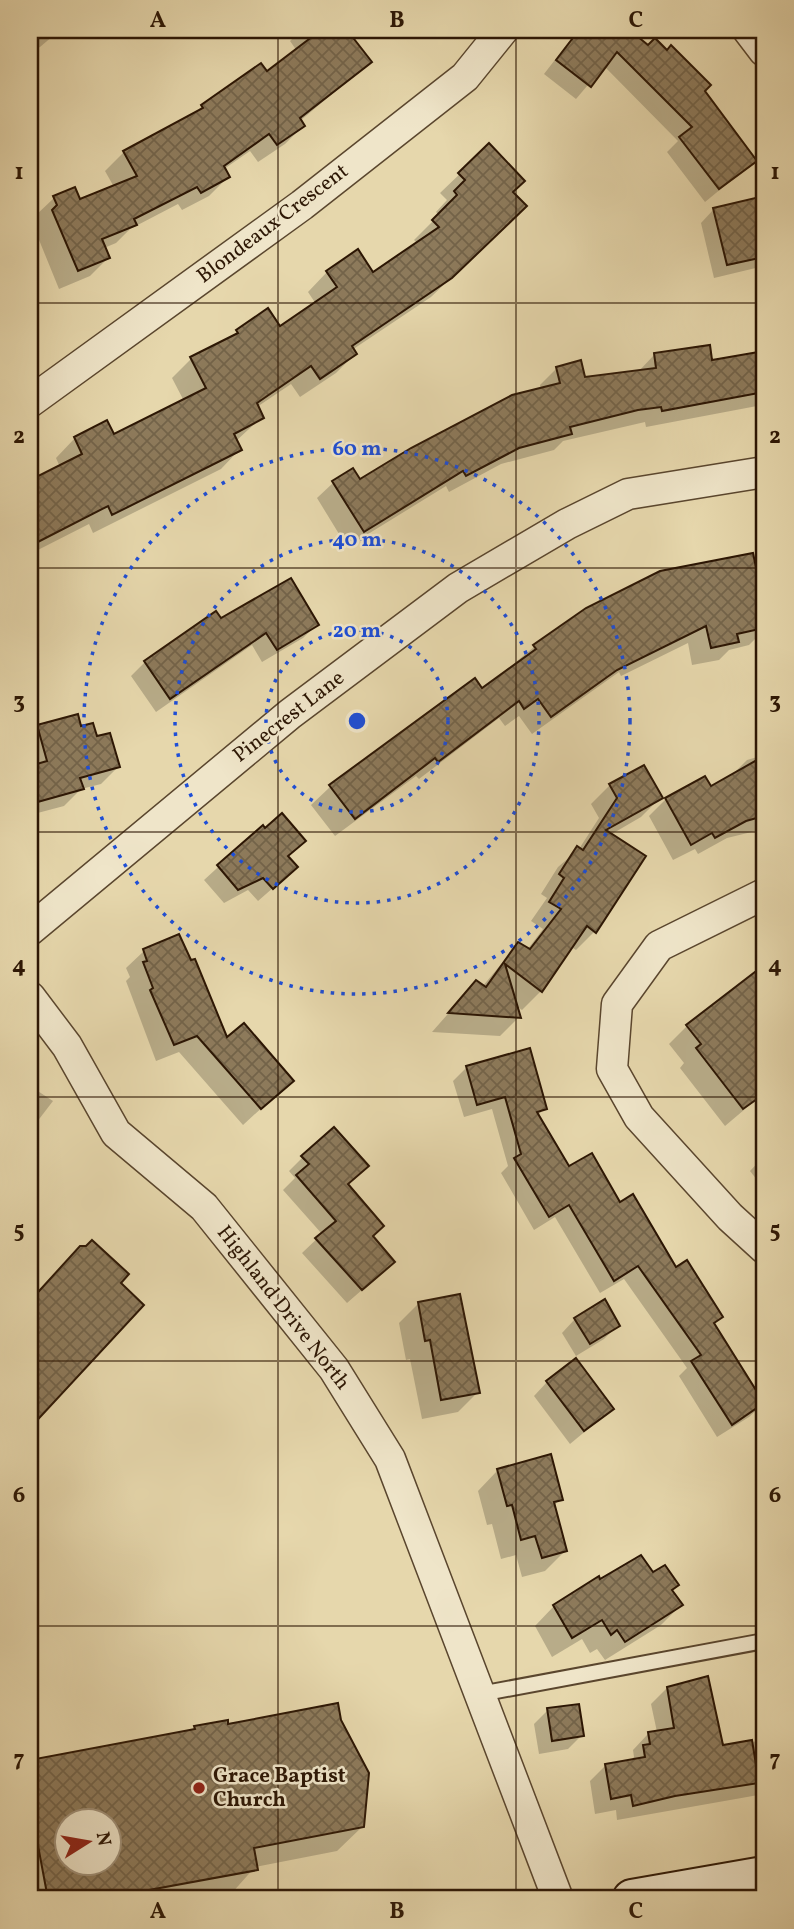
<svg xmlns="http://www.w3.org/2000/svg" width="794" height="1929" viewBox="0 0 794 1929" font-family="Vollkorn,serif">
<style>
.shadow{fill:#0003;fill-rule:evenodd}
.building{fill:url(#building-cross-hatch);stroke:#2c1604;stroke-width:2;fill-rule:evenodd}
.lines{fill:none;stroke-linecap:round;stroke-linejoin:round}
.lane-casing{stroke:#5a462e;stroke-width:18}
.street-casing{stroke:#5a462e;stroke-width:33}
.secondary-casing{stroke:#2c1604;stroke-width:42}
.lane{stroke:#efe5c9;stroke-width:14}
.street{stroke:#efe5c9;stroke-width:30}
.secondary{stroke:#efe5c9;stroke-width:38}
.grid{fill:none;stroke:#2c1604;stroke-width:2;stroke-opacity:0.55}
.ring{fill:none;stroke:#1d4ed8;stroke-width:3.5;stroke-dasharray:3.5 7}
.poi-dot{fill:#8f2418;stroke:#efe5c9;stroke-width:2.5}
.labels{text-anchor:middle;dominant-baseline:central;stroke-width:5;stroke-linejoin:round;paint-order:stroke}
.street-label{font-size:21px;fill:#2c1604;stroke:#efe5c9}
.poi-label{font-size:21px;font-weight:bold;fill:#2c1604;stroke:#efe5c9;text-anchor:start}
.centre{fill:#1d4ed8;stroke:#efe5c9;stroke-width:3.5}
.ring-label{font-size:21px;text-anchor:middle;font-weight:bold;fill:#1d4ed8;stroke:#efe5c9;stroke-width:5;stroke-linejoin:round;paint-order:stroke}
.neatline{fill:none;stroke:#2c1604;stroke-width:2.5}
.grid-label{font-size:23px;text-anchor:middle;font-weight:bold;fill:#2c1604}
</style>
<defs>
<pattern id="building-cross-hatch" width="8" height="8" patternUnits="userSpaceOnUse" patternTransform="scale(1.75)"><rect width="8" height="8" fill="#8d7a5b"/><path d="M0 0l8 8M0 8l8-8" fill="none" stroke="#736349"/></pattern>
</defs>
<rect width="100%" height="100%" fill="#e6d7ac"/>
<filter id="stains"><feTurbulence type="fractalNoise" baseFrequency=".00286" numOctaves="4"/><feColorMatrix values="0 0 0 0 .2 0 0 0 0 .09 0 0 0 0 .02 0 0 0 .5 -.17"/></filter>
<radialGradient id="worn" r=".72"><stop offset=".6" stop-color="#630" stop-opacity="0"/><stop offset="1" stop-color="#630" stop-opacity=".3"/></radialGradient>
<!-- shadow -->
<g class="shadow">
<polygon points="30,30 60,30 40,47 30,51"/>
<polygon points="301,30 345,30 370,62 300,121 303,126 285,144 258,162 250,151 224,169 228,177 209,196 182,210 178,204 130,229 116,243 104,248 108,258 90,276 59,289 35,230 39,225 35,216 54,198 79,202 114,187 105,171 124,152 193,115 202,106 267,74 297,51 290,41"/>
<polygon points="578,30 626,30 703,91 755,161 705,202 667,152 678,141 604,66 576,99 544,74"/>
<polygon points="489,146 511,192 506,225 431,297 352,350 355,354 336,373 300,397 291,384 257,407 262,417 236,441 240,449 221,469 93,533 89,524 30,554 30,482 60,467 56,458 75,438 113,437 184,401 172,378 191,359 229,340 237,332 279,329 316,304 308,292 327,272 373,274 418,244 414,240 439,215 436,212 447,200 440,193"/>
<polygon points="764,198 764,266 714,278 701,223 714,209"/>
<polygon points="30,301 34,312 30,316"/>
<polygon points="764,353 764,409 758,410 757,406 646,427 645,422 563,441 554,450 501,464 449,492 446,486 347,547 317,498 334,482 360,481 541,389 540,385 557,368 584,379 638,372 654,355 710,362"/>
<polygon points="764,561 764,630 749,645 729,650 719,660 692,665 688,643 621,676 619,672 532,734 519,716 505,726 499,718 419,779 416,776 335,836 311,805 330,787 475,681 482,690 534,647 587,609"/>
<polygon points="216,614 221,621 316,625 303,638 262,662 252,645 156,712 131,676 145,662"/>
<polygon points="38,726 80,728 96,738 118,767 101,784 81,789 64,806 30,815 30,735"/>
<polygon points="764,755 764,829 727,838 698,854 695,849 673,860 649,816 666,799 710,788 729,778 747,760"/>
<polygon points="610,785 660,798 641,817 610,835 595,931 576,950 571,947 541,991 522,1010 515,1005 519,1017 500,1036 432,1032 476,982 482,987 518,944 527,950 543,929 531,921 547,898 541,894 558,867 579,849 599,818 591,804"/>
<polygon points="262,827 287,857 282,880 258,901 248,890 224,903 204,880"/>
<polygon points="144,951 190,962 227,1040 291,1081 243,1125 179,1052 156,1061 126,981 130,977 126,968"/>
<polygon points="764,973 764,1050 756,1053 755,1062 764,1074 764,1093 725,1126 680,1068 684,1063 669,1044 687,1026 748,980"/>
<polygon points="467,1067 545,1108 537,1116 568,1168 620,1204 721,1317 713,1325 763,1404 749,1417 717,1437 679,1376 687,1368 624,1279 600,1293 555,1217 534,1230 501,1173 508,1166 492,1109 464,1117 453,1081"/>
<polygon points="30,1086 53,1101 30,1131"/>
<polygon points="764,1156 764,1189 750,1171"/>
<polygon points="303,1157 347,1185 371,1237 379,1275 347,1303 302,1253 322,1234 283,1190 295,1178 289,1171"/>
<polygon points="81,1248 141,1305 30,1425 30,1301"/>
<polygon points="419,1303 478,1392 458,1412 422,1419 410,1359 406,1360 399,1323"/>
<polygon points="575,1319 618,1325 604,1339 576,1356 562,1333"/>
<polygon points="547,1382 612,1409 570,1444 534,1396"/>
<polygon points="550,1457 561,1499 553,1506 565,1551 545,1571 522,1577 516,1555 501,1559 492,1524 487,1525 478,1491 497,1471"/>
<polygon points="652,1574 681,1605 661,1625 605,1660 597,1649 590,1653 582,1639 552,1657 535,1626 554,1606 599,1582"/>
<polygon points="764,1591 764,1633 763,1634 756,1599"/>
<polygon points="667,1688 722,1747 764,1740 764,1794 617,1820 616,1810 595,1814 590,1781 606,1765 630,1761 634,1757 633,1750 648,1734 657,1732 651,1704"/>
<polygon points="548,1710 582,1735 568,1749 539,1754 534,1724"/>
<path d="M 227,1726 L 363,1826 L 337,1851 L 255,1867 L 231,1894 L 203,1899 L 30,1899 L 30,1762 L 191,1732 L 195,1728 ZM 66,1820 L 108,1820 L 108,1862 L 66,1862 Z"/>
</g>
<!-- building -->
<g class="building">
<polygon points="321,30 347,30 372,62 300,118 305,126 277,145 269,134 224,166 230,177 201,193 197,187 134,219 137,225 102,239 110,258 78,271 52,210 57,205 53,196 75,187 80,199 137,176 123,151 203,108 201,105 261,63 267,71"/>
<polygon points="579,30 634,30 632,32 648,45 655,38 667,50 671,45 711,85 705,91 757,161 719,189 679,137 692,127 617,52 591,87 556,60"/>
<polygon points="489,143 525,181 513,192 527,206 452,278 352,346 357,354 320,379 311,366 257,403 264,418 234,434 242,450 112,515 108,506 30,546 30,480 82,454 74,437 107,420 114,434 206,388 190,357 238,333 236,330 268,308 280,326 337,287 326,271 358,249 373,272 439,227 432,220 457,195 454,191 465,180 458,173"/>
<polygon points="764,196 764,257 727,265 713,208"/>
<polygon points="710,345 712,360 764,351 764,392 662,411 661,407 638,410 570,427 572,434 519,448 466,476 463,471 364,532 332,481 353,468 360,479 411,448 512,395 560,383 556,367 581,360 585,377 656,368 654,353"/>
<polygon points="753,553 764,605 764,628 737,634 739,642 711,648 706,626 617,670 551,717 538,699 524,709 519,701 438,762 435,758 355,819 329,785 475,678 482,688 536,649 533,645 586,608 660,571"/>
<polygon points="291,578 319,625 277,650 266,633 170,699 144,661 216,611 221,618"/>
<polygon points="78,714 81,726 93,723 97,736 110,733 120,767 80,778 84,789 34,803 30,788 30,766 47,761 37,725"/>
<polygon points="764,756 764,816 746,821 715,838 712,833 691,845 665,798 705,776 711,786"/>
<polygon points="644,765 663,798 606,830 646,856 596,933 587,926 542,992 505,964 521,1018 448,1013 476,980 486,987 518,942 530,949 561,909 549,902 564,878 559,874 577,846 583,850 617,798 609,784"/>
<polygon points="282,813 306,841 288,856 298,867 273,889 263,878 238,890 217,865 263,825 265,828"/>
<polygon points="179,934 191,960 195,959 227,1037 244,1023 294,1081 261,1109 197,1036 174,1045 150,990 153,988 143,962 147,961 143,949"/>
<polygon points="764,965 764,1094 743,1109 696,1048 701,1044 686,1025"/>
<polygon points="530,1048 547,1109 537,1112 569,1166 592,1153 620,1202 633,1194 676,1267 687,1260 723,1317 714,1323 764,1403 732,1425 691,1361 701,1355 638,1266 614,1281 569,1205 549,1217 514,1158 521,1154 505,1097 477,1105 466,1066"/>
<polygon points="334,1127 369,1166 348,1184 384,1226 373,1236 395,1262 362,1290 315,1238 336,1221 296,1175 309,1164 301,1156"/>
<polygon points="92,1240 129,1274 121,1283 144,1305 30,1428 30,1301 80,1246 86,1246"/>
<polygon points="460,1294 480,1393 441,1400 430,1340 425,1341 418,1302"/>
<polygon points="605,1299 620,1326 590,1344 574,1318"/>
<polygon points="576,1358 614,1409 584,1431 546,1381"/>
<polygon points="551,1454 563,1500 554,1502 567,1551 542,1558 535,1536 521,1540 512,1505 507,1506 497,1469"/>
<polygon points="641,1555 653,1572 665,1565 679,1585 672,1590 683,1605 625,1642 617,1630 611,1635 602,1620 572,1638 553,1605 599,1576 600,1579"/>
<polygon points="708,1676 723,1745 752,1740 759,1783 675,1796 633,1806 631,1795 611,1799 605,1764 645,1757 643,1745 650,1744 648,1732 674,1728 667,1687"/>
<path d="M 338,1703 L 341,1720 L 369,1773 L 364,1827 L 254,1848 L 258,1870 L 100,1899 L 48,1899 L 30,1803 L 30,1760 L 195,1729 L 194,1726 L 228,1720 L 228,1724 ZM 66,1821 L 108,1821 L 108,1863 L 66,1863 Z"/>
<polygon points="579,1704 584,1736 552,1741 547,1708"/>
</g>
<g class="lines">
<defs>
<polyline id="lane" points="480,1694 764,1641"/>
<g id="street">
<polyline points="748,30 764,51"/>
<polyline points="30,402 302,205 465,77 503,30"/>
<polyline points="764,894 659,946 617,1004 612,1069 639,1117 730,1217 764,1248"/>
<polyline points="30,930 290,714 458,588 567,524 628,494 764,472"/>
<polyline points="30,997 67,1046 116,1133 204,1207 334,1369 390,1459 558,1899"/>
</g>
<polyline id="secondary" points="632,1899 764,1876"/>
</defs>
<!-- lane casing -->
<use href="#lane" class="lane-casing"/>
<!-- street casing -->
<use href="#street" class="street-casing"/>
<!-- secondary casing -->
<use href="#secondary" class="secondary-casing"/>
<!-- lane -->
<use href="#lane" class="lane"/>
<!-- street -->
<use href="#street" class="street"/>
<!-- secondary -->
<use href="#secondary" class="secondary"/>
</g>
<!-- grid -->
<path class="grid" d="M 278,30 L 278,1899M 516,30 L 516,1899M 30,303 L 764,303M 30,568 L 764,568M 30,832 L 764,832M 30,1097 L 764,1097M 30,1361 L 764,1361M 30,1626 L 764,1626"/>
<!-- distance rings -->
<g class="ring">
<circle cx="357" cy="721" r="91"/>
<circle cx="357" cy="721" r="182"/>
<circle cx="357" cy="721" r="273"/>
</g>
<!-- markers -->
<circle class="poi-dot" cx="199" cy="1788" r="7"/>
<g class="labels">
<!-- street labels -->
<g class="street-label">
<text transform="translate(273 224) rotate(-37)">Blondeaux Crescent</text>
<text transform="translate(289 717) rotate(-38)">Pinecrest Lane</text>
<text transform="translate(283 1308) rotate(52)">Highland Drive North</text>
</g>
<!-- poi labels -->
<g class="poi-label">
<text x="213" y="1776">Grace Baptist<tspan x="213" dy="24">Church</tspan></text>
</g>
</g>
<circle cx="357" cy="721" r="10" class="centre"/>
<g class="ring-label">
<text x="357" y="455">60 m</text>
<text x="357" y="546">40 m</text>
<text x="357" y="637">20 m</text>
</g>
<!-- margin -->
<rect width="794" height="1929" fill="none" stroke="#e6d7ac" stroke-width="77"/>
<!-- north arrow -->
<g transform="translate(88 1842) rotate(79)"><circle r="33" fill="#efe5c9" stroke="#a1927a" stroke-width="2"/>
<path d="M0-5L12 26L0 18L-12 26Z" fill="#8f2418"/>
<text y="-10" font-size="19" font-weight="bold" text-anchor="middle" fill="#2c1604">N</text>
</g>
<rect x="38" y="38" width="718" height="1852" class="neatline"/>
<g class="grid-label">
<text x="158" y="27">A</text>
<text x="397" y="27">B</text>
<text x="636" y="27">C</text>
<text x="19" y="179">1</text>
<text x="775" y="179">1</text>
<text x="19" y="443">2</text>
<text x="775" y="443">2</text>
<text x="19" y="708">3</text>
<text x="775" y="708">3</text>
<text x="19" y="972">4</text>
<text x="775" y="972">4</text>
<text x="19" y="1237">5</text>
<text x="775" y="1237">5</text>
<text x="19" y="1502">6</text>
<text x="775" y="1502">6</text>
<text x="19" y="1766">7</text>
<text x="775" y="1766">7</text>
<text x="158" y="1918">A</text>
<text x="397" y="1918">B</text>
<text x="636" y="1918">C</text>
</g>
<rect width="100%" height="100%" filter="url(#stains)"/>
<rect width="100%" height="100%" fill="url(#worn)"/>
</svg>
